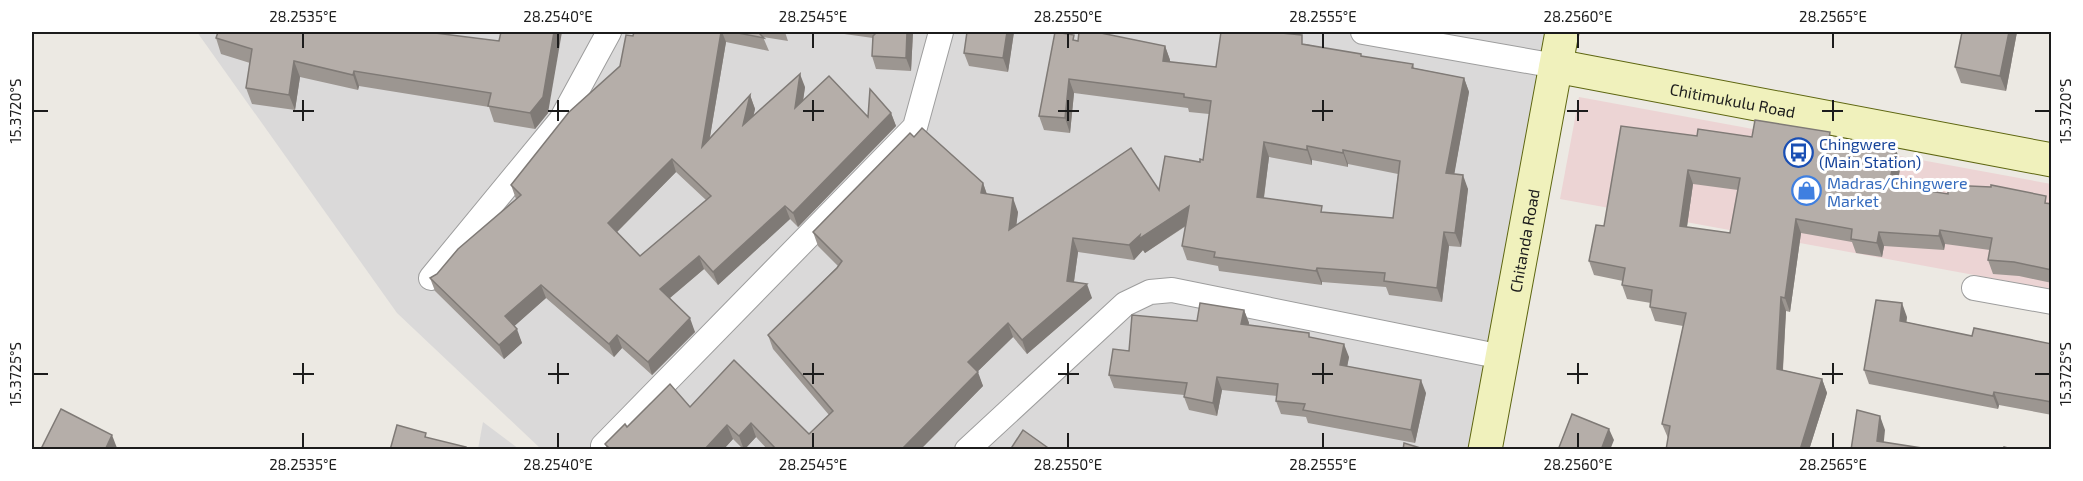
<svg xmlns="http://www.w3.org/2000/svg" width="2083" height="481" viewBox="0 0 2083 481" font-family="'Exo 2',sans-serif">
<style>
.residential{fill:#dad9d9}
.commercial{fill:#ecd4d4}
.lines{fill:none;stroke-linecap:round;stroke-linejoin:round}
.street-casing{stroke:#9d9d9d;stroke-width:26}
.secondary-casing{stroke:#5e6611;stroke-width:35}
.street{stroke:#fff;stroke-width:24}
.secondary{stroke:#f0f1bc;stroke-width:33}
.wall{fill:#9c9691;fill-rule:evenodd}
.shaded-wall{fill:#7f7a76}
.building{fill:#b5aea9;stroke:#7f7a76;stroke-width:1.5;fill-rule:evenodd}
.ticks{fill:none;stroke:#1c1c1c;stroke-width:2}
.labels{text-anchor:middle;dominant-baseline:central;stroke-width:6;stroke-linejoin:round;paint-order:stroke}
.street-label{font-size:16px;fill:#1c1c1c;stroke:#fff}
.transit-label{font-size:16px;fill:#164399;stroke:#fff;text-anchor:start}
.shop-label{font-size:16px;fill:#366cbe;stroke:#fff;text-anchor:start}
.neatline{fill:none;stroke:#1c1c1c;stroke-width:2}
.ticks-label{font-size:15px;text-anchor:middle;fill:#1c1c1c}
</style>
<rect width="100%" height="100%" fill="#ece9e3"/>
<!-- residential -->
<g class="residential">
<polygon points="197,32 1570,32 1494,450 541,449 397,313"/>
<polygon points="483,422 519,449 478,449"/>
</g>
<!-- commercial -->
<polygon class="commercial" points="1579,97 2051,184 2051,289 1560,199"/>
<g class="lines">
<defs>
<g id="street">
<polyline points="1363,32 1556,66"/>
<polyline points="431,278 561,120 609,32"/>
<polyline points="1974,288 2052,302"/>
<polyline points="603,446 915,127 941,32"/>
<polyline points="967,450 1125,304 1150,292 1172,290 1502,357"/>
</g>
<g id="secondary">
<path id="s1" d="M 1556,66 L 2052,160"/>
<path id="s2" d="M 1485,450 L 1562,32"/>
</g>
</defs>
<!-- street casing -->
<use href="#street" class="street-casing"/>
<!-- secondary casing -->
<use href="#secondary" class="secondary-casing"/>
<!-- street -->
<use href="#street" class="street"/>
<!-- secondary -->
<use href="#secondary" class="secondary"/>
</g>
<!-- wall -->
<g class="wall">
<polygon points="218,32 436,32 435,33 548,113 535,129 494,122 489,107 359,86 358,90 300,77 295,110 252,104 246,88 250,63 221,54 216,38"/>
<path d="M 634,32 L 785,32 L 788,41 L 763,37 L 769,51 L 726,42 L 710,137 L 750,95 L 755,109 L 753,117 L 805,87 L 803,101 L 868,117 L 891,113 L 896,126 L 798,227 L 790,219 L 718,285 L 704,269 L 670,298 L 695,332 L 652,375 L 622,348 L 614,357 L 546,298 L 514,326 L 522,343 L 504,359 L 435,291 L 430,278 L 437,274 L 516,199 L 511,185 L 620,66 L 633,36 ZM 676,172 L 706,200 L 640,256 L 617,232 Z"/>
<polygon points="830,32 913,32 911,71 876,69 872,56 873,38"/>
<polygon points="1014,32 1008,72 969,66 964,53"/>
<polygon points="1962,32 2017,32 2006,91 1961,83 1955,67"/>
<path d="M 1076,40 L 1165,46 L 1170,60 L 1170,62 L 1216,67 L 1306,44 L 1362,57 L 1413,64 L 1414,68 L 1464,78 L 1469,92 L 1454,174 L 1468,189 L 1461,247 L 1449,246 L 1442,302 L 1389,295 L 1386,287 L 1322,282 L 1322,285 L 1219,271 L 1218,266 L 1187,260 L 1182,246 L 1186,226 L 1145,253 L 1143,250 L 1134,260 L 1078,252 L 1074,282 L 1092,298 L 1027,354 L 1013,337 L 977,372 L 983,386 L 920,450 L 768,450 L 756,437 L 744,450 L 733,439 L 723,450 L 608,450 L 605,444 L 627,427 L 690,407 L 809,434 L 829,415 L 773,349 L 768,335 L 838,266 L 818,246 L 813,232 L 914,137 L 983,183 L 987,194 L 1018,212 L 1016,225 L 1159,190 L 1203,160 L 1209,114 L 1189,112 L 1188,108 L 1074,93 L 1070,133 L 1044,130 L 1039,116 ZM 1269,157 L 1312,165 L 1312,160 L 1348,167 L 1348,164 L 1398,174 L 1393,218 L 1324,213 L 1264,198 Z"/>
<path d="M 1697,136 L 1832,140 L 1896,150 L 1901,164 L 1897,186 L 1948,194 L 2052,204 L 2052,283 L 2019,276 L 1993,274 L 1988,260 L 1990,250 L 1945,244 L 1944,250 L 1884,246 L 1882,257 L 1856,253 L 1852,242 L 1801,233 L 1790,312 L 1786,311 L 1783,370 L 1822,379 L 1827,393 L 1809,450 L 1666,450 L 1668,438 L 1662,424 L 1683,326 L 1655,321 L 1650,307 L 1651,303 L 1627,299 L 1622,285 L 1623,281 L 1594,275 L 1589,261 L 1604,226 ZM 1693,184 L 1738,190 L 1730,233 L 1687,227 Z"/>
<polygon points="1244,310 1249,323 1248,325 1310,337 1349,357 1347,366 1426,393 1415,443 1308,423 1306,417 1281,414 1276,401 1277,396 1222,390 1217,416 1189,410 1184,397 1184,395 1114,388 1109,375 1197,321"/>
<polygon points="1907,317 1906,322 1972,336 2052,344 2052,415 1999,405 1998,409 1869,384 1864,370"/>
</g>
<!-- shaded-wall -->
<g class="shaded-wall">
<polygon points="554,32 562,32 548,113 535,129 530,113"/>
<polygon points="721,32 722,32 726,42 706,160 702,147"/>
<polygon points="907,32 913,32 911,71 906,58"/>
<polygon points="1007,32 1014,32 1008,72 1003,58"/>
<polygon points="2009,32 2017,32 2006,91 2000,76"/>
<polygon points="1165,46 1170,60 1168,75 1163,61"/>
<polygon points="294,61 300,77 295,110 289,95"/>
<polygon points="354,71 359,86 358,90 353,75"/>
<polygon points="800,74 805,87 800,121 795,108"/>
<polygon points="1464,78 1469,92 1452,187 1446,173"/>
<polygon points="1069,79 1074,93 1070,133 1065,118"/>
<polygon points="750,95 755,109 748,139 743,125"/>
<polygon points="891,113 896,126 798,227 793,213"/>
<polygon points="1264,142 1269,157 1262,211 1257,197"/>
<polygon points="1307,146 1312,160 1312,165 1307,150"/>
<polygon points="1343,150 1348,164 1348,167 1343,153"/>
<polygon points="1896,150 1901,164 1894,199 1889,185"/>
<polygon points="672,159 676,172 613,236 608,223"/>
<polygon points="1688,170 1693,184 1685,240 1680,226"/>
<polygon points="1463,175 1468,189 1461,247 1455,233"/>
<polygon points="983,183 988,198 981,193"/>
<polygon points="1013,198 1018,212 1014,244 1009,230"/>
<polygon points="785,206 790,219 718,285 713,272"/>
<polygon points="1189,206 1194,220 1145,253 1143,250 1134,260 1129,245 1140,235"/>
<polygon points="1796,219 1801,233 1790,312 1785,298"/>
<polygon points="1940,230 1945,244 1944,250 1939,236"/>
<polygon points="1444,232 1449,246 1442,302 1437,288"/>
<polygon points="1879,232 1884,246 1882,257 1877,243"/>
<polygon points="1073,238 1078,252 1072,295 1067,281"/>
<polygon points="699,256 704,269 665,302 660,289"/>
<polygon points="1317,268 1322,282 1322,285 1316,271"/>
<polygon points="1087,284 1092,298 1027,354 1022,340"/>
<polygon points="541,285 546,298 510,330 505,316"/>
<polygon points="1781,297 1786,311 1782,382 1777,369"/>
<polygon points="1902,303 1907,317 1905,334 1900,321"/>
<polygon points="1244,310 1249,323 1246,337 1241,324"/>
<polygon points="690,318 695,332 652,375 648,362"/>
<polygon points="1008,323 1013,337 973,376 968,362"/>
<polygon points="517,329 522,343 504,359 499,345"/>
<polygon points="617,335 622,348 614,357 609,344"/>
<polygon points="1344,344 1349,357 1345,378 1340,365"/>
<polygon points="978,372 983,386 920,450 901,450"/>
<polygon points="1217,377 1222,390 1217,416 1213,403"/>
<polygon points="1822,379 1827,393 1809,450 1800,450"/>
<polygon points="1421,380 1426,393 1415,443 1411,430"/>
<polygon points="1994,392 1999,405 1998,409 1993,396"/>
<polygon points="1880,416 1885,430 1883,450 1877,441"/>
<polygon points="751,423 756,437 744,450 739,436"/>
<polygon points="727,425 733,439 723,450 704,450"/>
<polygon points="1609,429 1614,440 1610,450 1601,450"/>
<polygon points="112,435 117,448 117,450 105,450"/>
</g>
<!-- building -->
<g class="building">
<polygon points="218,32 427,32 499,41 501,32 554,32 543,97 530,113 488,106 491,93 354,71 353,75 294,61 289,95 246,88 252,49 216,38"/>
<path d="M 634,32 L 721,32 L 702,147 L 750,95 L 743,125 L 800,74 L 795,108 L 829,76 L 868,117 L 870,89 L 891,113 L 793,213 L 785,206 L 713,272 L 699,256 L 660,289 L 690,318 L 648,362 L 617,335 L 609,344 L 541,285 L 505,316 L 517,329 L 499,345 L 430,278 L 437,274 L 458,249 L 521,195 L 511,185 L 569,112 L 620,66 L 626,35 L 633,36 ZM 672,159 L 711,196 L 640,256 L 608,223 Z"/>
<polygon points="733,32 758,32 764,38"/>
<polygon points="877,32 907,32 906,58 872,56 873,36"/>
<polygon points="967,32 1007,32 1003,58 964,53"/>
<path d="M 1055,32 L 1074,35 L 1073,40 L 1078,41 L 1079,32 L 1096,32 L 1165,46 L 1163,61 L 1216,67 L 1221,32 L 1271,32 L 1302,35 L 1302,44 L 1361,54 L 1361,56 L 1413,64 L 1412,68 L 1464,78 L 1446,173 L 1463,175 L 1455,233 L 1444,232 L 1437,288 L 1384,281 L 1385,273 L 1317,268 L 1316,271 L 1214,257 L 1215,252 L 1182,246 L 1189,206 L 1139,239 L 1140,235 L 1129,245 L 1073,238 L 1067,281 L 1087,284 L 1022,340 L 1008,323 L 968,362 L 978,372 L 901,450 L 777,450 L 751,423 L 739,436 L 727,425 L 704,450 L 611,450 L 605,444 L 625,424 L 627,427 L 670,384 L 690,407 L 734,360 L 809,434 L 833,411 L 768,335 L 837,268 L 842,261 L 813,232 L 910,133 L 914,137 L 922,128 L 983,183 L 981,193 L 1013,198 L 1009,230 L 1131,148 L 1159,190 L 1165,156 L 1200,162 L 1200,159 L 1203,160 L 1211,101 L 1184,97 L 1184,94 L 1069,79 L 1065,118 L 1039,116 ZM 1264,142 L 1307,150 L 1307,146 L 1343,153 L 1343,150 L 1400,161 L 1393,218 L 1321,212 L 1322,206 L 1257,197 Z"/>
<polygon points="1962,32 2009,32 2000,76 1955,67"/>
<path d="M 1755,120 L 1830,132 L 1829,139 L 1896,150 L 1889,185 L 1948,194 L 1948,185 L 1991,187 L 1991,185 L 2046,196 L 2045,203 L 2052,204 L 2052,270 L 2014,262 L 1988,260 L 1992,238 L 1940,230 L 1939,236 L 1879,232 L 1877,243 L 1851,239 L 1852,229 L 1796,219 L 1785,298 L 1781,297 L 1777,369 L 1822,379 L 1800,450 L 1666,450 L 1670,426 L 1662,424 L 1686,313 L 1650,307 L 1652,290 L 1622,285 L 1625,268 L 1589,261 L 1596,225 L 1604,226 L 1621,126 L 1697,136 L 1698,129 L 1752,137 ZM 1688,170 L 1740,178 L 1730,233 L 1680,226 Z"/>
<polygon points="1876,300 1902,303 1900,321 1972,336 1974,328 2052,344 2052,402 1994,392 1993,396 1864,370"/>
<polygon points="1200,303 1244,310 1241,324 1309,333 1309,337 1344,344 1340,365 1421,380 1411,430 1303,410 1305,404 1276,401 1278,384 1217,377 1213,403 1184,397 1187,383 1109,375 1113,349 1129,351 1132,315 1197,321"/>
<polygon points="61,409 112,435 105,450 48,450 42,447"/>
<polygon points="1857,410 1880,416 1877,441 1935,450 1851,450"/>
<polygon points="1572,414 1609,429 1601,450 1558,450"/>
<polygon points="397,425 426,433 425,437 466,447 465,450 390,450"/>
<polygon points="1023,430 1051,450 1010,450"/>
<polygon points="1404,443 1427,450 1403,450"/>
<polygon points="2004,447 2016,450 2003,450"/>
</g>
<!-- ticks -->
<path class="ticks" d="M 303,33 L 303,48M 558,33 L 558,48M 813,33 L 813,48M 1068,33 L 1068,48M 1323,33 L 1323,48M 1578,33 L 1578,48M 1833,33 L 1833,48M 303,100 L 303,121M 558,100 L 558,121M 813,100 L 813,121M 1068,100 L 1068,121M 1323,100 L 1323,121M 1578,100 L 1578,121M 1833,100 L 1833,121M 33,111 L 48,111M 293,111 L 314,111M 548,111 L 569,111M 803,111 L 824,111M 1058,111 L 1079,111M 1312,111 L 1333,111M 1567,111 L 1588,111M 1822,111 L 1843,111M 2035,111 L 2050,111M 303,363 L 303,384M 558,363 L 558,384M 813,363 L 813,384M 1068,363 L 1068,384M 1323,363 L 1323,384M 1578,363 L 1578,384M 1833,363 L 1833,384M 33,374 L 48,374M 293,374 L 314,374M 548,374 L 569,374M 803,374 L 824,374M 1058,374 L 1079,374M 1312,374 L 1333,374M 1567,374 L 1588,374M 1822,374 L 1843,374M 2035,374 L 2050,374M 303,433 L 303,448M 558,433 L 558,448M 813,433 L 813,448M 1068,433 L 1068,448M 1323,433 L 1323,448M 1578,433 L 1578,448M 1833,433 L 1833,448"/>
<!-- icons -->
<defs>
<symbol id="bus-ring" viewBox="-11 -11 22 22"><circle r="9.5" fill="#fff" stroke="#1a4fb4" stroke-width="1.5"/><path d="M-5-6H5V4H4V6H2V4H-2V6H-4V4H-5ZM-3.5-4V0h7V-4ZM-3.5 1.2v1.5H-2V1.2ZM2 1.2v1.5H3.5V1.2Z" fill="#1a4fb4"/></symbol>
<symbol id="shop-ring" viewBox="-11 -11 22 22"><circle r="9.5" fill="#fff" stroke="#3f7fe0" stroke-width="1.5"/><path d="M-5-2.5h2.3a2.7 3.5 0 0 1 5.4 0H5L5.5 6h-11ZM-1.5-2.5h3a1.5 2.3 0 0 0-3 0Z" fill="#3f7fe0"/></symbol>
</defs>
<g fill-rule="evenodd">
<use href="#bus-ring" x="1782" y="136" width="33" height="33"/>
<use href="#shop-ring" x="1790" y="174" width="33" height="33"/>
</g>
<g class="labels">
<!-- street labels -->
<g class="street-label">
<text stroke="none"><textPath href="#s1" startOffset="180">Chitimukulu Road</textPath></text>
<text stroke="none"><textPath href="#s2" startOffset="213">Chitanda Road</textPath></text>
</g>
<!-- transit labels -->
<g class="transit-label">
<text x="1819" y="143">Chingwere<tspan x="1819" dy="18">(Main Station)</tspan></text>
</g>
<!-- shop labels -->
<g class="shop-label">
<text x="1827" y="182">Madras/Chingwere<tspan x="1827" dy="18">Market</tspan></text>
</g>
</g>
<!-- border -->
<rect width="2083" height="481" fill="none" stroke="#ffffff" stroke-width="66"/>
<rect x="33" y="33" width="2017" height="415" class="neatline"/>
<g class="ticks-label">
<text x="303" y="22">28.2535°E</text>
<text x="558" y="22">28.2540°E</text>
<text x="813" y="22">28.2545°E</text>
<text x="1068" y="22">28.2550°E</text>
<text x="1323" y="22">28.2555°E</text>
<text x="1578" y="22">28.2560°E</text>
<text x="1833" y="22">28.2565°E</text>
<text transform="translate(16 111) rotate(-90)" y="5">15.3720°S</text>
<text transform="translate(2066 111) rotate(-90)" y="5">15.3720°S</text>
<text transform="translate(16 374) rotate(-90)" y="5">15.3725°S</text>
<text transform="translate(2066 374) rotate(-90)" y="5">15.3725°S</text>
<text x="303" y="470">28.2535°E</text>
<text x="558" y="470">28.2540°E</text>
<text x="813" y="470">28.2545°E</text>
<text x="1068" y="470">28.2550°E</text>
<text x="1323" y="470">28.2555°E</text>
<text x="1578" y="470">28.2560°E</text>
<text x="1833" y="470">28.2565°E</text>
</g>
</svg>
